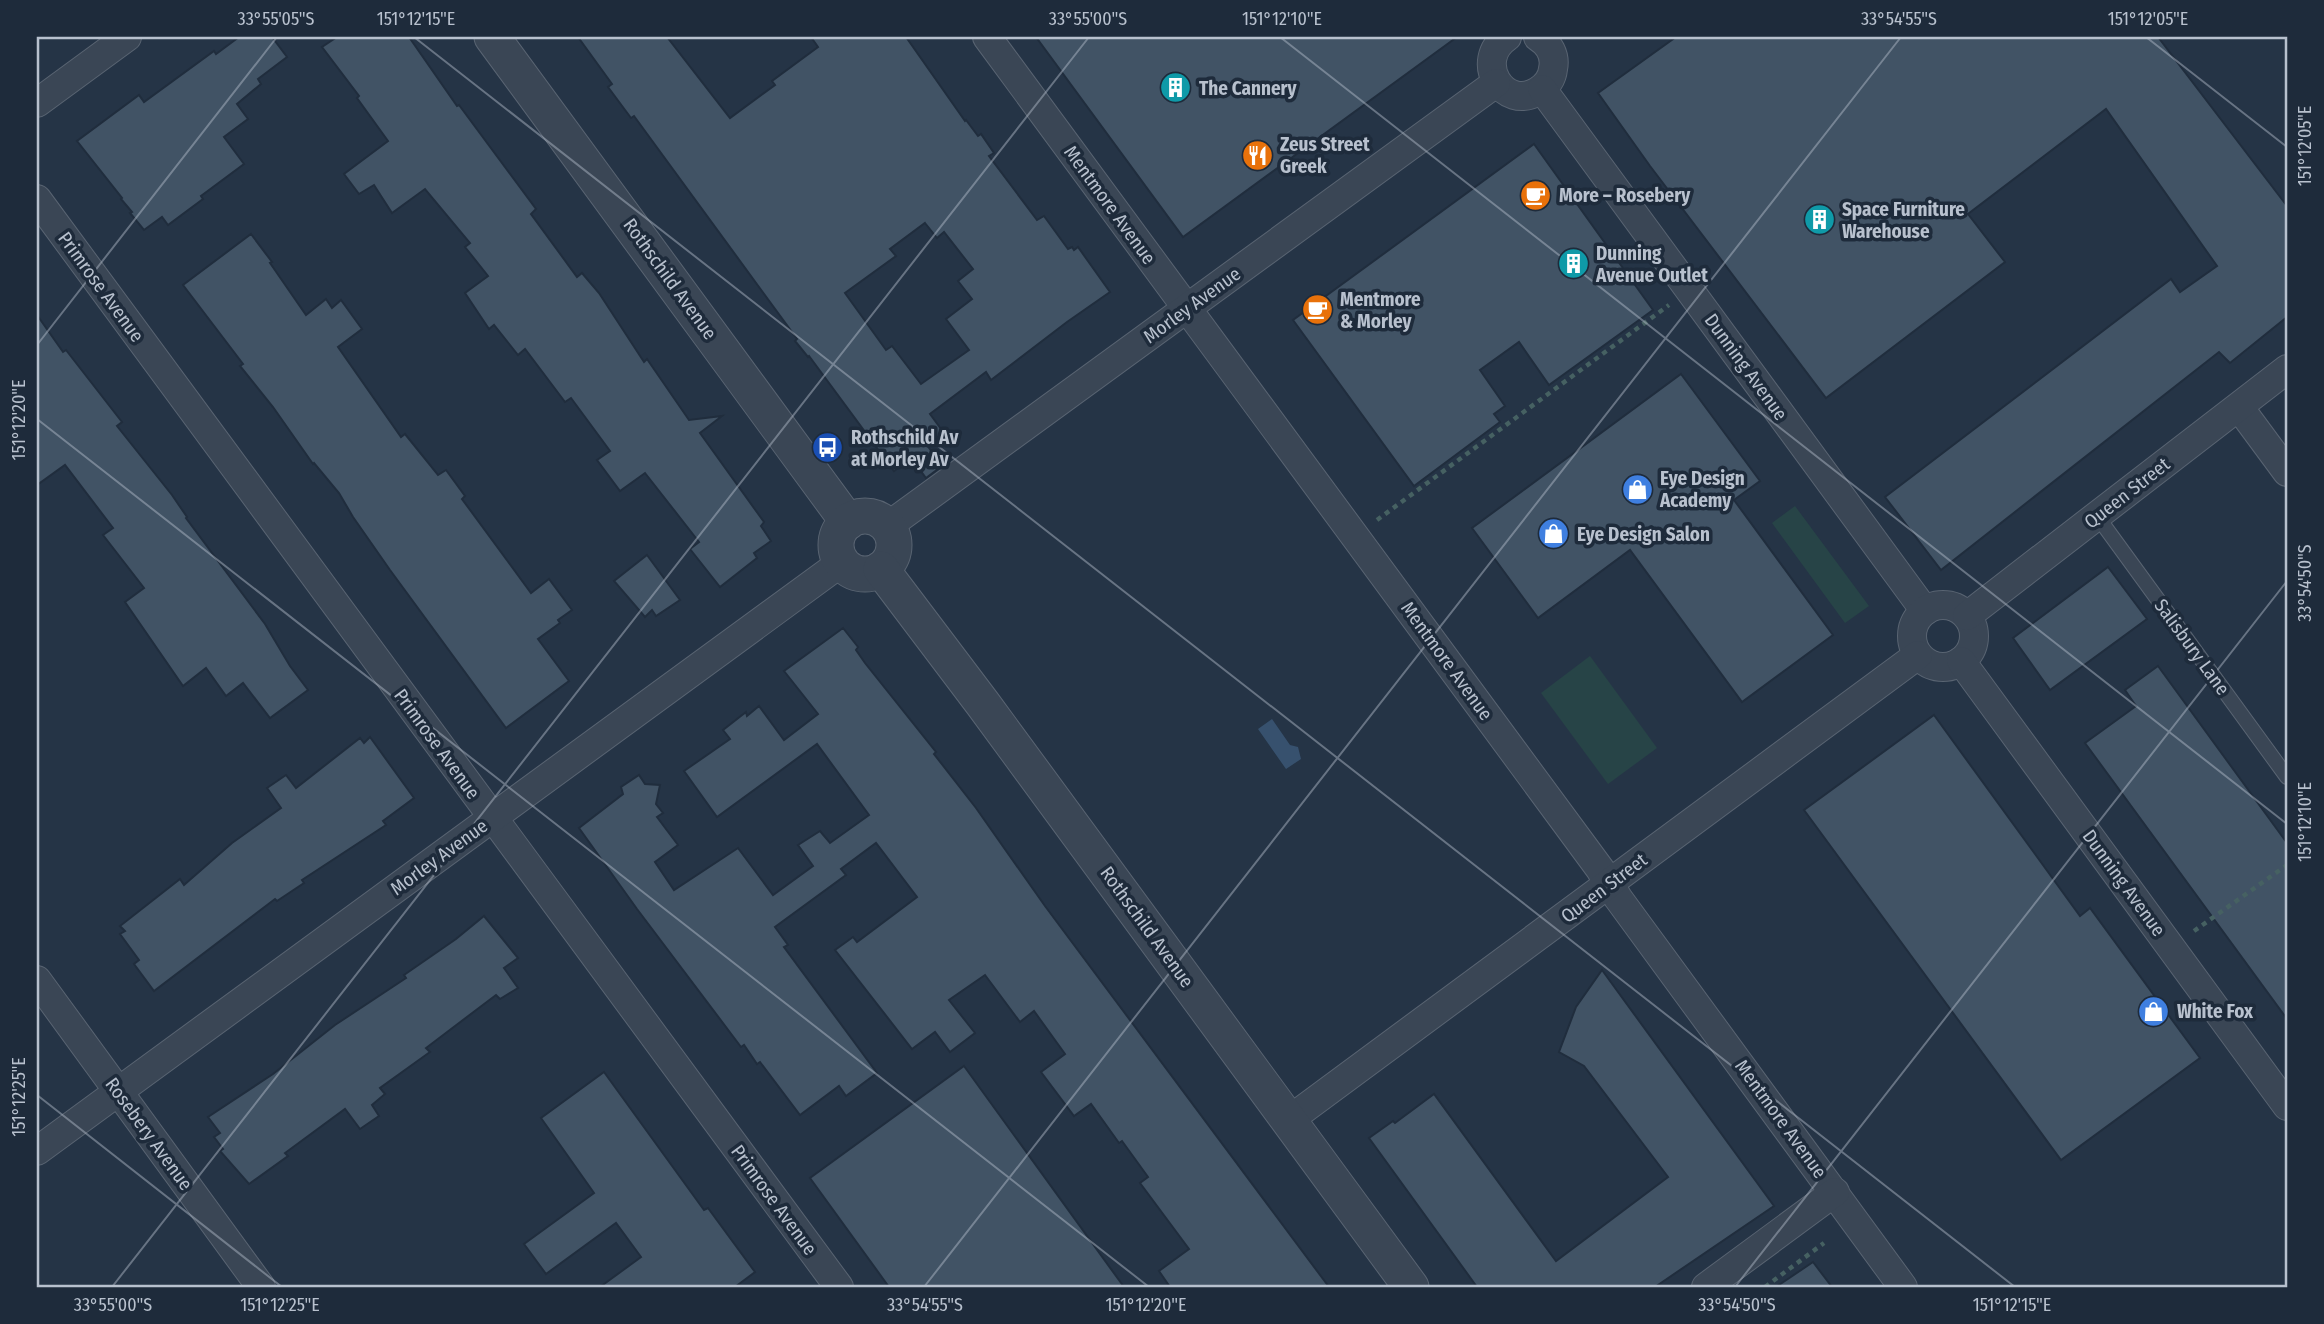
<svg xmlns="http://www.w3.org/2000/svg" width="2324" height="1324" viewBox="0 0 2324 1324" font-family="'Fira Sans Condensed',sans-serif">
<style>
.green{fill:#274447}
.water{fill:#37516e}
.building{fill:#415365;stroke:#202d3d;stroke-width:2;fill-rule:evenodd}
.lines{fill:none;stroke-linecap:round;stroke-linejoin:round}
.service-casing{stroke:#596472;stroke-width:16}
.minor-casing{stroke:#596472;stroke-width:30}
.tertiary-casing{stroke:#596472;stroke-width:37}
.path{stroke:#466162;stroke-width:4.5;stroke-dasharray:5 5;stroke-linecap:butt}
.service{stroke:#3a4655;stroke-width:14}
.minor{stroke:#3a4655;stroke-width:28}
.tertiary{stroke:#3a4655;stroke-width:35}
.ticks{fill:none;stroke:#b8c1ce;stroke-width:2;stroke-opacity:0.45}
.labels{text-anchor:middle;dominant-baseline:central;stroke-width:7;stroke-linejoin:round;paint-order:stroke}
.poi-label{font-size:19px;font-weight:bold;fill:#b8c1ce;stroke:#1e2b3b;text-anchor:start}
.street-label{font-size:19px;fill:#b8c1ce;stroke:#1e2b3b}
.neatline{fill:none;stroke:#b8c1ce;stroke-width:2.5}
.ticks-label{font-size:18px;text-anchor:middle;fill:#b8c1ce}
</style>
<rect width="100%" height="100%" fill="#253446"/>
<!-- green -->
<g class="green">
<polygon points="1795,506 1869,606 1845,623 1772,523"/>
<polygon points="1590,656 1657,748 1608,784 1541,693"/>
</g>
<!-- water -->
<polygon class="water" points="1272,719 1290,745 1298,747 1301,759 1286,769 1258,729"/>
<!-- building -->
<g class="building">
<polygon points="239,37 272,37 287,57 258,79 261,84 237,104 248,119 224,137 244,164 201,196 203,199 168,225 162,217 144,230 130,213 132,212 121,199 122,198 77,141 139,95 144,102 214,51 216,54"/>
<polygon points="337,37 409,37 457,106 459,105 536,209 531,214 577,277 582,273 599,293 644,362 647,359 689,420 722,416 700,433 764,522 761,526 771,541 754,553 757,558 720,587 690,549 699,542 645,473 620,491 597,460 610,451 571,398 565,402 525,349 518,355 494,325 489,329 465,293 488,276 465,247 470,243 425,189 392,213 374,185 359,194 344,174 388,141 357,98 359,96 322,47"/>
<path d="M 578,37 L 667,37 L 730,118 L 775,85 L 772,81 L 818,47 L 811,37 L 906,37 L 965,121 L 966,120 L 978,136 L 981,134 L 994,153 L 989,156 L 1037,220 L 1044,216 L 1068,249 L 1072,247 L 1074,250 L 1078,247 L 1110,292 L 1067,322 L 991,380 L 986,372 L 930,414 L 944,433 L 927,445 L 942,466 L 926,478 L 911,458 L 894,471 L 809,356 L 808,357 L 795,341 L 797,339 L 634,116 L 631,118 L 608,87 L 612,84 ZM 925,223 L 937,238 L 944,232 L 973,269 L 958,281 L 972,299 L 946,319 L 969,350 L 921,384 L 892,346 L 886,350 L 845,293 L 896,256 L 890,249 Z"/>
<polygon points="1036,37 1457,37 1183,237"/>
<polygon points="1676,37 2158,37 2287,206 2287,317 2230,363 2219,352 1941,570 1885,497 2171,279 2180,292 2217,266 2106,109 1968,214 2005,262 1826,398 1650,166 1598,93"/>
<polygon points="1534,144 1653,310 1549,385 1519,342 1480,370 1505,406 1494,414 1500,422 1414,486 1293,320"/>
<polygon points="251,234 272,262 270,263 306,315 326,299 332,308 341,300 362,329 338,347 401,437 405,434 438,475 446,470 465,496 462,499 531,593 549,579 572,610 558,620 560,623 538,639 569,681 506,728 390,570 353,517 339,493 314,463 313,464 273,407 240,366 243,364 183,285"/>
<polygon points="37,315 63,352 66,350 122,422 117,426 172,495 187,517 186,518 265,624 290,666 308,690 270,718 243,683 226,696 206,668 183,686 125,602 144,588 103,535 113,528 65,465 37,485"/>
<polygon points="1681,374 1760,481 1734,500 1833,635 1742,702 1630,550 1538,618 1472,528"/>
<polygon points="647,555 680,600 656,616 652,610 645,617 614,581"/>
<polygon points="2108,567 2147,619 2050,690 2013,638"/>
<polygon points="843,628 858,647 856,650 865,663 936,752 934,754 976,808 1045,906 1329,1287 1170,1287 1159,1271 1189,1249 1140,1183 1148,1177 1122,1141 1119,1143 1091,1104 1074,1116 1041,1072 1065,1054 1034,1011 1020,1022 985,975 949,1000 975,1033 950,1052 935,1032 912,1049 835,950 853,937 857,942 917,897 876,843 841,869 846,875 775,927 788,945 784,947 877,1073 846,1096 839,1086 800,1115 760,1062 757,1064 744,1045 741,1047 637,909 579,828 623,794 621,787 639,775 645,784 660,785 656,804 663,813 657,817 678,845 655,862 674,890 738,848 773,895 813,866 798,845 820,831 830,843 869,815 817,744 717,817 684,771 730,739 723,730 746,712 747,716 759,706 784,740 818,714 784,671"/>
<polygon points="2158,666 2287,843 2287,1019 2085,743 2136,706 2125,690"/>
<polygon points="1934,715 2080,916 2090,908 2200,1058 2061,1160 1804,810"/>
<polygon points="370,737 414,798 383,821 386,825 302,880 304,883 277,901 275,899 154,991 134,964 139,960 120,934 125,931 120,926 180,879 184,885 232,843 281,808 267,788 286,775 296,788 360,738 364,743"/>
<polygon points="484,916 518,958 504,968 518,988 500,999 496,995 426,1048 430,1052 380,1088 385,1094 372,1105 379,1116 360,1129 345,1109 285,1153 288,1156 249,1184 220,1151 223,1149 214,1137 220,1133 208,1117 273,1074 335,1025 406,978 404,975 456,939"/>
<polygon points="1602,970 1774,1206 1655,1287 1477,1287 1369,1138 1393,1121 1395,1123 1434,1094 1556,1261 1668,1177 1584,1066 1559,1052 1576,1007"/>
<polygon points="964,1066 1124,1287 889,1287 810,1178"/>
<polygon points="604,1072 704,1210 708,1208 755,1272 735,1287 600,1287 641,1257 616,1223 546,1274 524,1244 594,1193 541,1118"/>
<polygon points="1813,1262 1832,1287 1776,1287"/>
</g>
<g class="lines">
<defs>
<polyline id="service" points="2097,516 2287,777"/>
<g id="minor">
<polyline points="987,37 1600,869 1618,898 1903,1287"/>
<path d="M 1507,37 C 1472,61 1504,112 1538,91 C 1546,86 1552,79 1553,69 C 1556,55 1549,44 1538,37"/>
<polyline points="1542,89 1925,611"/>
<polyline points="37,103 127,37"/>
<polyline points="37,199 839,1287"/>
<polyline points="2239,407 2287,472"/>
<polyline points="888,526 1496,83"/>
<circle cx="1943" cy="636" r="31"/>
<polyline points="1967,616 2287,369"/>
<polyline points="1961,661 2287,1106"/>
<polyline points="37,980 261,1287"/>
<polyline points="1289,1120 1918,655"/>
<polyline points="37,1151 842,562"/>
<polyline points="1706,1287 1835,1192"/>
</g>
<g id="tertiary">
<polyline points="492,37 848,522"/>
<circle cx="865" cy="545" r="29"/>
<polyline points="881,569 983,704 1411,1287"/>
</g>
</defs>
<!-- service casing -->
<use href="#service" class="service-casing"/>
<!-- minor casing -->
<use href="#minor" class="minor-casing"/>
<!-- tertiary casing -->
<use href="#tertiary" class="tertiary-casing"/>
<!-- path -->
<g class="path">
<polyline points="1377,520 1669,305"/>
<polyline points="2194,931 2287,865"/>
<polyline points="1765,1287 1824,1243"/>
</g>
<!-- service -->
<use href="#service" class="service"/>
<!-- minor -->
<use href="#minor" class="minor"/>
<!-- tertiary -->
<use href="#tertiary" class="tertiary"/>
</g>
<!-- ticks -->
<path class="ticks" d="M 414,37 L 2015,1287M 1280,37 L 2287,824M 2146,37 L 2287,147M 37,345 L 277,37M 37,419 L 1149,1287M 37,1095 L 282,1287M 112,1287 L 1089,37M 924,1287 L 1901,37M 1735,1287 L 2287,581"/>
<!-- icons -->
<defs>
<symbol id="building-disc" viewBox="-11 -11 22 22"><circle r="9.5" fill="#0f9aa8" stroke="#1e2b3b"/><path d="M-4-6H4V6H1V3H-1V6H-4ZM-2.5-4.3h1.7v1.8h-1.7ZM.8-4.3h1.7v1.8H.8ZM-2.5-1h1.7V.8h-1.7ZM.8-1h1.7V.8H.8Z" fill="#fff"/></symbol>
<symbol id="restaurant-disc" viewBox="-11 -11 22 22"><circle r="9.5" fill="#e8710a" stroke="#1e2b3b"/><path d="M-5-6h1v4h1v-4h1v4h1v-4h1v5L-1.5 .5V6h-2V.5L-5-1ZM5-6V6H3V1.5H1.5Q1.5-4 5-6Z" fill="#fff"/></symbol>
<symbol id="cafe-disc" viewBox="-11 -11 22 22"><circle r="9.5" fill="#e8710a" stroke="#1e2b3b"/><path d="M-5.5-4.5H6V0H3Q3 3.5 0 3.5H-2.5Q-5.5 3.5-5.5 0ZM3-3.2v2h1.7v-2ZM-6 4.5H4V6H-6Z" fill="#fff"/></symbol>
<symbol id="bus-disc" viewBox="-11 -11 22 22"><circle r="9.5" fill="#1a4fb4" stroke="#1e2b3b"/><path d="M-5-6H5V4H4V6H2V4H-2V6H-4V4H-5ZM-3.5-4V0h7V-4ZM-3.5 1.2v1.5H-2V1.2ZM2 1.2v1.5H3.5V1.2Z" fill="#fff"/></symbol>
<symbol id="shop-disc" viewBox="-11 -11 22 22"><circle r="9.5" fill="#3f7fe0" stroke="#1e2b3b"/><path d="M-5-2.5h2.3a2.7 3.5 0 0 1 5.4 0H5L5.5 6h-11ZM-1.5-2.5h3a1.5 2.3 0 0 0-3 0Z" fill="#fff"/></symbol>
</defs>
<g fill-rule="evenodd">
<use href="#building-disc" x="1158" y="70" width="35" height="35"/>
<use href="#restaurant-disc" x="1240" y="138" width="35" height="35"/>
<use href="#cafe-disc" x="1518" y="178" width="35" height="35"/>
<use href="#building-disc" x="1802" y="202" width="35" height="35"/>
<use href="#building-disc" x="1556" y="246" width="35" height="35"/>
<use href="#cafe-disc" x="1300" y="292" width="35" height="35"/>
<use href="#bus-disc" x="810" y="430" width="35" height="35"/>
<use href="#shop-disc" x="1620" y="472" width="35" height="35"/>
<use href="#shop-disc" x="1536" y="516" width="35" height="35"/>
<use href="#shop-disc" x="2136" y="994" width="35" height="35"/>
</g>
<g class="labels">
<!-- poi labels -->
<g class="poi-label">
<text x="1199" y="88">The Cannery</text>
<text x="1280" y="144">Zeus Street<tspan x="1280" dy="22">Greek</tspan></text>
<text x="1559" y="195">More – Rosebery</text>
<text x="1842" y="209">Space Furniture<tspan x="1842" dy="22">Warehouse</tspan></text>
<text x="1596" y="253">Dunning<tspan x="1596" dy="22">Avenue Outlet</tspan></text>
<text x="1340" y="299">Mentmore<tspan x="1340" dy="22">&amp; Morley</tspan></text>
<text x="851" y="437">Rothschild Av<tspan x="851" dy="22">at Morley Av</tspan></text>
<text x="1660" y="478">Eye Design<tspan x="1660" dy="22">Academy</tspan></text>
<text x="1577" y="534">Eye Design Salon</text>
<text x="2177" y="1011">White Fox</text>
</g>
<!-- street labels -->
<g class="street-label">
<text transform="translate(1110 205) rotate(54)">Mentmore Avenue</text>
<text transform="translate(670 279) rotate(54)">Rothschild Avenue</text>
<text transform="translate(101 287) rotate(54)">Primrose Avenue</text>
<text transform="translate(1192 305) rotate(-36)">Morley Avenue</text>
<text transform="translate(1746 367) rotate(54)">Dunning Avenue</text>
<text transform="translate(2127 493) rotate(-38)">Queen Street</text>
<text transform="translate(2192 647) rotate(54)">Salisbury Lane</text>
<text transform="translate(1447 661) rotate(54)">Mentmore Avenue</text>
<text transform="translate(437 744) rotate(54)">Primrose Avenue</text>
<text transform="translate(439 857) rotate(-36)">Morley Avenue</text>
<text transform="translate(2124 883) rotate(54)">Dunning Avenue</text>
<text transform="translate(1604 888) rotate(-37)">Queen Street</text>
<text transform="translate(1147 927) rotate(54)">Rothschild Avenue</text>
<text transform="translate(1781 1119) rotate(54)">Mentmore Avenue</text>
<text transform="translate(149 1134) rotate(54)">Rosebery Avenue</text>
<text transform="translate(774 1200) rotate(54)">Primrose Avenue</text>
</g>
</g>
<!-- border -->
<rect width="2324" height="1324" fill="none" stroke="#1e2b3b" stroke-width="77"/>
<rect x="38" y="38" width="2248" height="1248" class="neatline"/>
<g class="ticks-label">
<text x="276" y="25">33°55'05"S</text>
<text x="416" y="25">151°12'15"E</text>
<text x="1088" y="25">33°55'00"S</text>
<text x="1282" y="25">151°12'10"E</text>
<text x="1899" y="25">33°54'55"S</text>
<text x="2148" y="25">151°12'05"E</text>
<text transform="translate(2305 146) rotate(-90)" y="6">151°12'05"E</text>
<text transform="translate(19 420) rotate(-90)" y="6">151°12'20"E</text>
<text transform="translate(2305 583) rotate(-90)" y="6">33°54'50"S</text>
<text transform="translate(2305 822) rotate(-90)" y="6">151°12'10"E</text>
<text transform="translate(19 1097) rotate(-90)" y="6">151°12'25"E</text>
<text x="113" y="1311">33°55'00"S</text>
<text x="280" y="1311">151°12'25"E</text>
<text x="925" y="1311">33°54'55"S</text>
<text x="1146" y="1311">151°12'20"E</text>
<text x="1737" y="1311">33°54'50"S</text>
<text x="2012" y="1311">151°12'15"E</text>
</g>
</svg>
